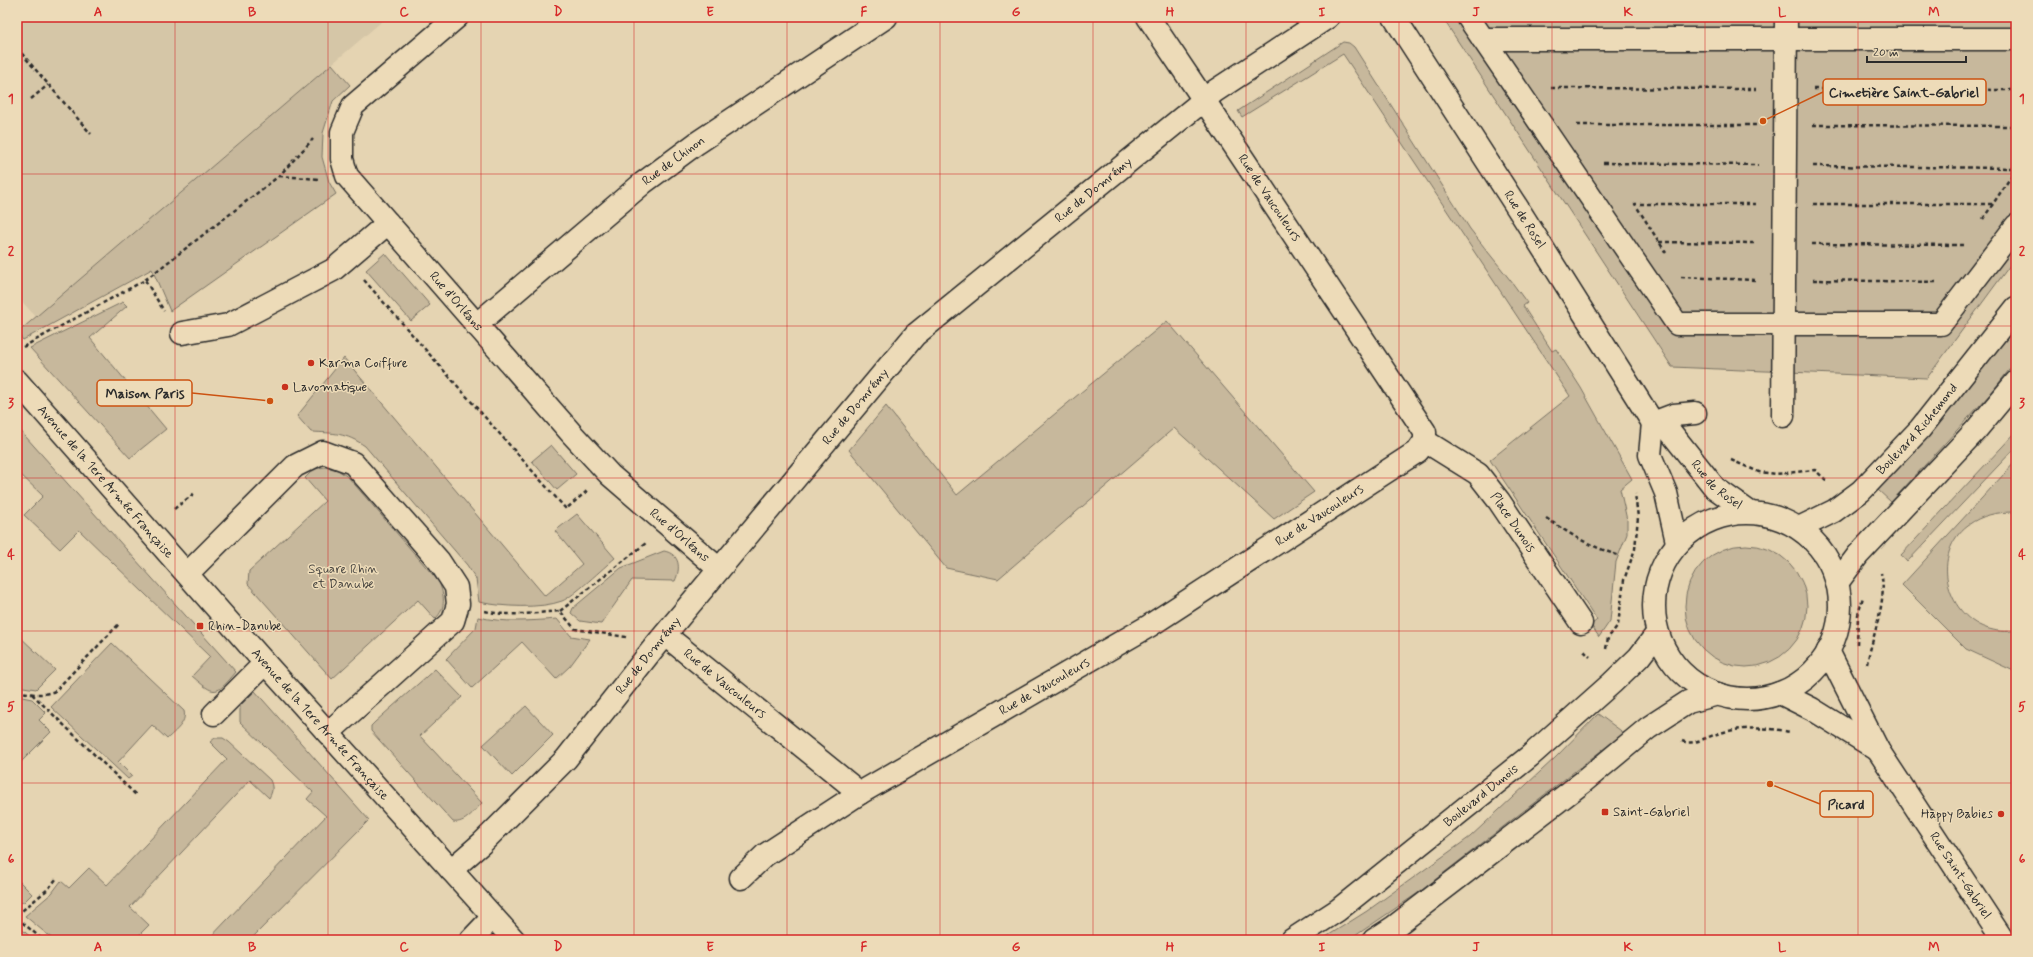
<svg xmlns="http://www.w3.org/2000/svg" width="2033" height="957" viewBox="0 0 2033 957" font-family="Mynerve,sans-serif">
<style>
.built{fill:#d5c6a7}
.green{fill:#c7b89c;stroke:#797264}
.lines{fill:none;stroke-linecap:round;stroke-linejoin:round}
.minor-casing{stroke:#2b2b2b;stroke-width:25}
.major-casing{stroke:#2b2b2b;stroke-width:25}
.path{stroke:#2b2b2b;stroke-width:2.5;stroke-dasharray:4 3;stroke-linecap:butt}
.minor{stroke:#eddbb8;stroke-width:22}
.major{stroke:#eddbb8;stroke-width:22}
.grid{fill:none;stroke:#d62828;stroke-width:1;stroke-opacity:0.55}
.poi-dot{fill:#c8321e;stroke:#eddbb8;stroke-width:1.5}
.labels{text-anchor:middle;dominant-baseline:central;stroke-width:3;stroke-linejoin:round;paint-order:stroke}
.street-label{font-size:13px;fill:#2b2b2b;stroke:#eddbb8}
.poi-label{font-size:13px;fill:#2b2b2b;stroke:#eddbb8;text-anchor:start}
.park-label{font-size:13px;fill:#4a4742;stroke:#eddbb8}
.leader{fill:none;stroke:#cc5211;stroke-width:1.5}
.callout-dot{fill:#cc5211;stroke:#eddbb8;stroke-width:1.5}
.callout{fill:#eddbb8;stroke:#cc5211;stroke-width:1.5}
.callout-label{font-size:14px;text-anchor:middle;font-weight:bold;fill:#2b2b2b}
.neatline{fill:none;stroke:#d62828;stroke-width:1.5}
.grid-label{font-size:13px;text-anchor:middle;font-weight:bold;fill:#d62828}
</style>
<rect width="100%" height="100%" fill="#e5d4b2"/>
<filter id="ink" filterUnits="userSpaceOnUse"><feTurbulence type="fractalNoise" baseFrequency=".025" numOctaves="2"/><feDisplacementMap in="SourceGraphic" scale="8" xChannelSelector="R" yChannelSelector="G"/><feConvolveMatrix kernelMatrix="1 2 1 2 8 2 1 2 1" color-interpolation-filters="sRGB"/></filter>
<g filter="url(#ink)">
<!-- built -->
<polygon class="built" points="17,17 387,17 36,317 17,296"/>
<!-- green -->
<g class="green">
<polygon points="1442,17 2016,17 2016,257 1927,378 1672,367"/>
<path d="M 1343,42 L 1349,43 L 1354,47 L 1470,229 C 1489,254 1509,277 1527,303 L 1523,306 L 1552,351 L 1556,349 L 1581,388 L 1632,479 L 1620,489 L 1627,520 L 1627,534 L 1616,562 L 1610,621 L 1599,637 L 1591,625 L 1597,620 L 1490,460 L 1570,396 L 1343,54 L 1242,117 L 1238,111 Z"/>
<polygon points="332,64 350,85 333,101 323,133 322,157 329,182 336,194 170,311 152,269 23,340 17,333"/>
<polygon points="385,253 430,305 411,321 366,270"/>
<polygon points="123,302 127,306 90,338 166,429 130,458 30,348"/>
<polygon points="1167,321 1314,492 1274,519 1174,428 998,579 946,568 849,450 886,406 957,495"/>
<polygon points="2016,323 2016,361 1991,393 1891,502 1878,490 1959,399"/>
<path d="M 344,358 L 545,596 L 582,564 L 555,531 L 577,514 L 615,558 C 604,567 573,597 562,601 C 541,609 501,607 479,602 L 476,579 L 467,565 L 365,446 C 346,433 334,433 311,432 L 297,416 Z"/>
<path d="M 17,427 L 236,672 C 216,696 215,696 192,676 L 210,657 L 79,530 L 60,549 L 24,515 L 43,496 L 17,471 Z"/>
<polygon points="2016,432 2016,447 1907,562 1901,555"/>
<polygon points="551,445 576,474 557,490 532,461"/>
<path d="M 2016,461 L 2016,540 L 2012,539 L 2014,512 C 1997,512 1982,515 1968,525 C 1931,553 1945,614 1986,628 C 1995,631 2006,633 2016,630 L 2016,672 L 1966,649 L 1902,585 Z"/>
<path d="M 325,467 L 338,470 L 349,478 L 439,582 C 444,595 447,608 435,619 L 418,600 L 332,679 L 248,584 L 249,571 L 325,501 L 305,478 L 314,469 Z"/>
<circle cx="1746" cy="606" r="61"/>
<path d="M 664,551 C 680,554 681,568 675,581 L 632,580 L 601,624 L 580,621 L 571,613 L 573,608 L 621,568 Z"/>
<path d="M 478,617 C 504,623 530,621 557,619 L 571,636 L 590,639 L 570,666 L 556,679 L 522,642 L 472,688 L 446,659 L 476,628 Z"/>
<polygon points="17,634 55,670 36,689 17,686"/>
<path d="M 112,643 L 184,711 C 187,723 175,731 167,739 L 152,725 L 118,762 L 132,776 L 128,779 L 51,707 Z"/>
<path d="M 435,669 L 462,697 L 420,736 L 482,803 C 474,811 465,824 453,822 L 371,731 L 371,726 L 375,722 Z"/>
<polygon points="255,691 369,820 250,940 208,940 326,816 307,799 313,792 240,722 240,706"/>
<polygon points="17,696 32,699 46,713 39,720 51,732 17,766"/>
<polygon points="526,706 553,735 512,776 483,745"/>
<polygon points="1598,714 1624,733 1418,893 1349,940 1321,940 1367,911 1470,837 1555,758"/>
<path d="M 215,738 L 223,738 L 229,742 L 270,780 C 273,787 273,791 269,798 L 250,780 L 130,907 L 149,925 L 134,940 L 54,940 L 25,916 L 52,893 L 61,881 L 69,888 L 89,868 L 107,885 L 227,759 L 210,742 Z"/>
<polygon points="17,879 32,894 24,902 17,903"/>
<polygon points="17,925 34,940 17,940"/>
</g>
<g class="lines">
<defs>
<g id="minor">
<path id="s1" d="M 457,17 L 353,106 L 342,132 L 342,159 L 347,176 L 572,434 L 610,475 L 719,569"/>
<path id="s2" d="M 1394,17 L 1522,215 L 1653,423 L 1669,430 L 1715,488 L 1749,512"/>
<polyline points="1468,17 1677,324 1941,324 2016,226"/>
<polyline points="1483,39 2016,39"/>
<path id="s3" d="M 476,325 L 643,183 L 697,143 L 886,17"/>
<polyline points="182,333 228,325 333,270 388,223"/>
<path id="s4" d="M 17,381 L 265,663 L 514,940"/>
<polyline points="1783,416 1786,17"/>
<polyline points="1653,423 1650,455 1666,493 1677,542"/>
<polyline points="1653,423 1674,415 1695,413"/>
<path id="s5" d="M 1425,441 L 1478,474 L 1499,501 L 1581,623"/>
<polyline points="187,574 295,466 323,452 353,463 439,561 456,587 458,604 453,621 328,733"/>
<path id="s6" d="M 665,635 L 860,793 L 1149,626 L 1418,451 L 1425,441 L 1425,432 L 1204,100 L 1148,17"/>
<path id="s7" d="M 1828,651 L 1878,750 L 2003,940"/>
<polyline points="1780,693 1812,709 1878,750"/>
<polyline points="214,714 265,663"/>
<path id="s8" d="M 451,870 L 482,843 L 566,759 L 656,645 L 915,335 L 1215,91 L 1328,17"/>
<polyline points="741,878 765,855 860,793"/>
<polyline points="471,940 493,917"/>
</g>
<g id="major">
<circle cx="1747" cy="606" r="93"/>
<path id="s9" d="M 1799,528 L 1834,511 L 1861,491 L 1920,429 L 2016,308"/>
<polyline points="1837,583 1858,555 1976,430 2016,382"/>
<path id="s10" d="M 1292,940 L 1338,910 L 1530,756 L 1612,683 L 1639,657 L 1656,635"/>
<polyline points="1374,940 1394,927 1583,782 1648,728 1688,702 1718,694"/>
</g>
</defs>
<!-- minor casing -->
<use href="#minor" class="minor-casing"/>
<!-- major casing -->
<use href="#major" class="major-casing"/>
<!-- path -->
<g class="path">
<polyline points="17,48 91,134"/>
<polyline points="1551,88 1756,89"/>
<polyline points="1813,89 2016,90"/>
<polyline points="31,99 48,85"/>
<polyline points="1577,125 1758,125"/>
<polyline points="1813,125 2016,126"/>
<polyline points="1603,163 1758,165"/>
<polyline points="1813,166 2016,168"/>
<polyline points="279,176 319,179"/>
<polyline points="1813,204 1993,204"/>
<polyline points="1983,219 2016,169"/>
<polyline points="1659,242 1757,243"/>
<polyline points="1812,244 1965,245"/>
<polyline points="1666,253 1635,204 1756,204"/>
<polyline points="1681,277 1756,280"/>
<polyline points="145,280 279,176 313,139"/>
<polyline points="364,280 566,509 587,491"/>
<polyline points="1813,280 1938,282"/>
<polyline points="23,347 145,280 164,311"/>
<polyline points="1731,460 1759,472 1776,474 1815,470 1827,481"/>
<polyline points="174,509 196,492"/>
<path d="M 1546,518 C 1573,536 1589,546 1620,556"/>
<path d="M 485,611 C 509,617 535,613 560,611 L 575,629 L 626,637"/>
<polyline points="560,611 646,543"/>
<polyline points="1857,644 1858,615 1863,597"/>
<polyline points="1606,649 1608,638 1618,625 1624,580 1635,549 1638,517 1635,494"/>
<polyline points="1584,651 1590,657"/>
<path d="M 1867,664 C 1872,637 1888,600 1881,573"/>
<path d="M 17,691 C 31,694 42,696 55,691 L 119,624"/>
<polyline points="32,694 136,795"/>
<path d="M 1682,741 C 1693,746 1706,737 1717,734 C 1738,727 1769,727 1790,732"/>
<polyline points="17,915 48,889 57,878"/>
<polyline points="17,918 43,940"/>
</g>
<!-- minor -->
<use href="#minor" class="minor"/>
<!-- major -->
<use href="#major" class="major"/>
</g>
</g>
<!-- grid -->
<path class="grid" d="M 175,17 L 175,940M 328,17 L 328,940M 481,17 L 481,940M 634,17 L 634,940M 787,17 L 787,940M 940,17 L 940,940M 1093,17 L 1093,940M 1246,17 L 1246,940M 1399,17 L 1399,940M 1552,17 L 1552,940M 1705,17 L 1705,940M 1858,17 L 1858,940M 17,174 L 2016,174M 17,326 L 2016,326M 17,478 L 2016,478M 17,631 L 2016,631M 17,783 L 2016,783"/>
<!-- markers -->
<g class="poi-dot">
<circle cx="311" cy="363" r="4"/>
<circle cx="285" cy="387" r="4"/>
<rect x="196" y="622" width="8" height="8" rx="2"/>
<rect x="1601" y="808" width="8" height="8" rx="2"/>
<circle cx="2001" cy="814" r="4"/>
</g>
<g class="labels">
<!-- street labels -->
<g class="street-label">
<text stroke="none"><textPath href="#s3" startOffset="257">Rue de Chinon</textPath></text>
<text stroke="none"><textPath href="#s8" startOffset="939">Rue de Domrémy</textPath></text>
<text transform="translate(1269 198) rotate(56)">Rue de Vaucouleurs</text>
<text stroke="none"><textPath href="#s2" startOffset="241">Rue de Rosel</textPath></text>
<text stroke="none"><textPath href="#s1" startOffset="376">Rue d'Orléans</textPath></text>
<text stroke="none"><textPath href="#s8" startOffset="616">Rue de Domrémy</textPath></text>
<text stroke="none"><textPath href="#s9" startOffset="156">Boulevard Richemond</textPath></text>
<text stroke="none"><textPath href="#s4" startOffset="134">Avenue de la 1ere Armée Française</textPath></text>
<text stroke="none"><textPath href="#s2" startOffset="572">Rue de Rosel</textPath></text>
<text stroke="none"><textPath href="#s6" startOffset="788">Rue de Vaucouleurs</textPath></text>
<text stroke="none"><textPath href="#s5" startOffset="122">Place Dunois</textPath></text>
<text stroke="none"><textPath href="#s1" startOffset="700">Rue d'Orléans</textPath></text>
<text stroke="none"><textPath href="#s8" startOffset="292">Rue de Domrémy</textPath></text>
<text stroke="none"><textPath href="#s6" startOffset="77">Rue de Vaucouleurs</textPath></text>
<text stroke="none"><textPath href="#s6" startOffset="464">Rue de Vaucouleurs</textPath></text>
<text stroke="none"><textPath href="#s4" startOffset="458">Avenue de la 1ere Armée Française</textPath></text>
<text stroke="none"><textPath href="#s10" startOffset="238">Boulevard Dunois</textPath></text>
<text stroke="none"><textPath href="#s7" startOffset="261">Rue Saint-Gabriel</textPath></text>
</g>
<!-- poi labels -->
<g class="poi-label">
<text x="319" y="363">Karma Coiffure</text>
<text x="293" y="387">Lavomatique</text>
<text x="208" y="626">Rhin-Danube</text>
<text x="1613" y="812">Saint-Gabriel</text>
<text x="1993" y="814" text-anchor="end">Happy Babies</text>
</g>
<!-- park labels -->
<g class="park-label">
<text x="343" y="569">Square Rhin<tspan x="343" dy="15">et Danube</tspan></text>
</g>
</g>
<!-- callouts -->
<path class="leader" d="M1763 121L1823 92M270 401L192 393M1770 784L1820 804"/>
<g class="callout-dot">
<circle cx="1763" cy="121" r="4"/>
<circle cx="270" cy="401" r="4"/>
<circle cx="1770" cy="784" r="4"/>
</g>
<g class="callout">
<rect x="1823" y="79" width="163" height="26" rx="4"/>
<rect x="97" y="380" width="95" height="26" rx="4"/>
<rect x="1820" y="791" width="53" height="26" rx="4"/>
</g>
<g class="callout-label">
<text x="1904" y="97">Cimetière Saint-Gabriel</text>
<text x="145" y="398">Maison Paris</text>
<text x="1846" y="809">Picard</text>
</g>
<!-- margin -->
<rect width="2033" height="957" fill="none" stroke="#eddbb8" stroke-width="44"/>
<!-- scale -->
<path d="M1867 56v6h99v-6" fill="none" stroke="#2b2b2b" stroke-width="2"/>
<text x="1873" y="56" font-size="12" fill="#2b2b2b" stroke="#eddbb8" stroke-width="3" paint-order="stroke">20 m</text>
<rect x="22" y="22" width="1989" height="913" class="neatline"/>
<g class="grid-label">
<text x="98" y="16">A</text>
<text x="252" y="16">B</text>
<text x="404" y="16">C</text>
<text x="558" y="16">D</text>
<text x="710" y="16">E</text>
<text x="864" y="16">F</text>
<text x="1016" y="16">G</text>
<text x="1170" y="16">H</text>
<text x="1322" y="16">I</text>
<text x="1476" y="16">J</text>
<text x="1628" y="16">K</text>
<text x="1782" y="16">L</text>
<text x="1934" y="16">M</text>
<text x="11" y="103">1</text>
<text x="2022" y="103">1</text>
<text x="11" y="255">2</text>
<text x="2022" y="255">2</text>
<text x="11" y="407">3</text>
<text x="2022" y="407">3</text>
<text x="11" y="559">4</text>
<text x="2022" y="559">4</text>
<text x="11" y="711">5</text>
<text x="2022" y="711">5</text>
<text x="11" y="863">6</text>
<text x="2022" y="863">6</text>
<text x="98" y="951">A</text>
<text x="252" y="951">B</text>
<text x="404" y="951">C</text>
<text x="558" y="951">D</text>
<text x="710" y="951">E</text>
<text x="864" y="951">F</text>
<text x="1016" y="951">G</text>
<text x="1170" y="951">H</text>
<text x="1322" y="951">I</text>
<text x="1476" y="951">J</text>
<text x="1628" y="951">K</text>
<text x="1782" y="951">L</text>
<text x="1934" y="951">M</text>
</g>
</svg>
